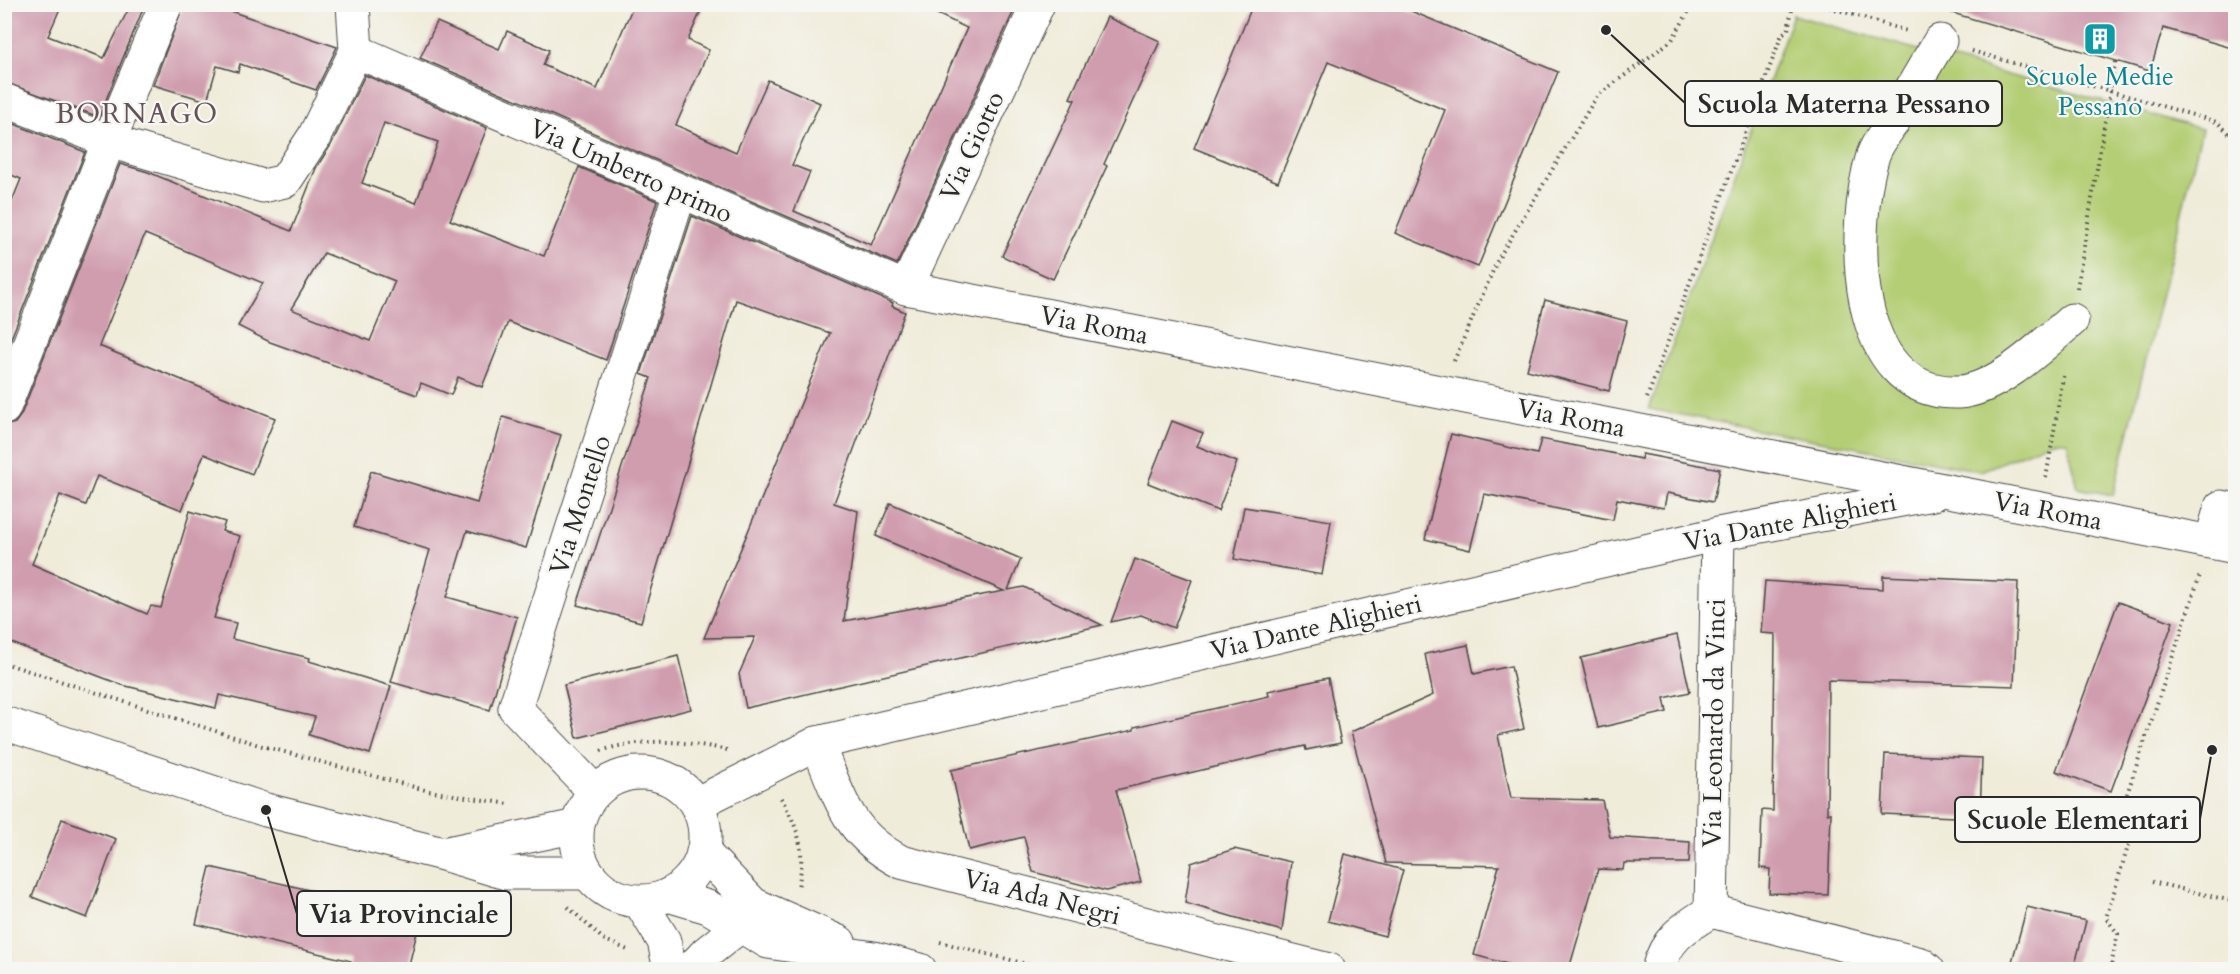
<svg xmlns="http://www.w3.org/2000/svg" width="2240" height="974" viewBox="0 0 2240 974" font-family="Cardo,serif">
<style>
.green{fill:#b4ce74;stroke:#707c50;stroke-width:1.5}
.building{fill:#d09daf;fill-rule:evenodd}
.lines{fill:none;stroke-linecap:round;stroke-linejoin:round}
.minor-casing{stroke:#494845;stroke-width:35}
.path{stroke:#494845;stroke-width:4;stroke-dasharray:1.5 4.5;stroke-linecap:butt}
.minor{stroke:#fff;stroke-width:33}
.labels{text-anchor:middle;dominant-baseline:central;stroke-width:4.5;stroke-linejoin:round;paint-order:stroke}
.culture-label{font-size:26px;fill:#0d838f;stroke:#f6f6f2}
.street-label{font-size:26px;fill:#2b2b2b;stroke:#f6f6f2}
.quarter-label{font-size:28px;letter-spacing:1.5px;fill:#655359;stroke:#f6f6f2}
.leader{fill:none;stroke:#2b2b2b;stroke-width:2}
.callout-dot{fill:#2b2b2b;stroke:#f6f6f2;stroke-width:2}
.callout{fill:#f6f6f2;stroke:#2b2b2b;stroke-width:2}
.callout-label{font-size:27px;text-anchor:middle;font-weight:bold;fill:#2b2b2b}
</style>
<rect width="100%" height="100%" fill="#f6f6f2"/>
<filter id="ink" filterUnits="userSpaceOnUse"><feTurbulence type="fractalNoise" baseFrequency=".0167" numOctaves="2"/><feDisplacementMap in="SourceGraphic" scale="12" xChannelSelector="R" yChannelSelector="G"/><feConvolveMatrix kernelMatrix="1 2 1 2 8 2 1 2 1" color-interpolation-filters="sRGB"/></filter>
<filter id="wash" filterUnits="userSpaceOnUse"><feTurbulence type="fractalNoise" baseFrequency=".008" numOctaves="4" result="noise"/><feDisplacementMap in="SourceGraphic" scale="24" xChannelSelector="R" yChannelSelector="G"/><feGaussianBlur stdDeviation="1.35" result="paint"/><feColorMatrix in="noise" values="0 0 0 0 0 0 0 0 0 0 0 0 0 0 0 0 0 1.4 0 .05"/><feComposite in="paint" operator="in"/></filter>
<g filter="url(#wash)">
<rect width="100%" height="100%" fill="#f0ecda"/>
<!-- green -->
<polygon class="green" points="1793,15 2202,129 2113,495 2078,488 2067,441 2053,441 1981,471 1649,409"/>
<g id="blocks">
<!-- building -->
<g class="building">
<polygon points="4,4 62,4 48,36 104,58 131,4 145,4 99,117 4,82"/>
<polygon points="184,4 235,4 233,12 337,47 316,90 240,64 238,72 217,66 207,101 153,85"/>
<polygon points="634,4 704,4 688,40 709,50 676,125 736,152 768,80 820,103 792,165 810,172 794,211 871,245 967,28 916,4 1017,4 897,264 420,58 437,22 499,49 507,31 549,50 543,65 597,89"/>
<polygon points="1253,4 1394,4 1558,72 1478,267 1395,233 1445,110 1328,62 1278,182 1194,148"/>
<polygon points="1950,4 2235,4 2235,49 2163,28 2150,71 1949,12"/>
<polygon points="1107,17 1160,41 1104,164 1107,166 1053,279 1002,256 1075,100 1070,98"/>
<path d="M 365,75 L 487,128 L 450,220 L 544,256 L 579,167 L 657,201 L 606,360 L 508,322 L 482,387 L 458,377 L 451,395 L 421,383 L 417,395 L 270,342 L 238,326 L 263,283 L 145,234 L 99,346 L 275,418 L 252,474 L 204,454 L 182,510 L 97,476 L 86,505 L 60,495 L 32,564 L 147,614 L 151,606 L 161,608 L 190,511 L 225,522 L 222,531 L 240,536 L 214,618 L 236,623 L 232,639 L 310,658 L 309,661 L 391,686 L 370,754 L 309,735 L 315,717 L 219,695 L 216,708 L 122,685 L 4,640 L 4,426 L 15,423 L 21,415 L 120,164 L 148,172 L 291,231 L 316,168 L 331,145 ZM 384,123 L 438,142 L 416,203 L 362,183 ZM 324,253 L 395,281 L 370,341 L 291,309 Z"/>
<polygon points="4,120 85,152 4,356 4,221 21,179 4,172"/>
<polygon points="692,216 893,303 892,306 905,312 834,503 858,511 844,621 1004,591 876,536 890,503 1021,559 1008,590 1024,587 1102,625 746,708 739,674 755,637 704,638 830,333 736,300 641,622 577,605 651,378 641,374"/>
<polygon points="1545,300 1627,321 1609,391 1527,370"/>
<polygon points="503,417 561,435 526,548 467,531 447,597 517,617 490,710 391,682 430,550 354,527 371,471 477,503"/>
<polygon points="1172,421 1203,433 1197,446 1237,462 1218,511 1148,483"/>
<polygon points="1451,434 1537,454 1541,439 1641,459 1642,454 1720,469 1713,502 1667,493 1664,508 1617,499 1613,520 1484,494 1470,550 1425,539"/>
<polygon points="1244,507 1331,521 1322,575 1234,559"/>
<polygon points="1135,559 1192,580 1174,628 1141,615 1111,622"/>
<polygon points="1883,576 2018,582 2014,686 1828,680 1827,813 1831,813 1828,895 1769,893 1770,869 1760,868 1762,810 1773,811 1775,634 1761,633 1765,581 1883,589"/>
<polygon points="2118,602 2173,622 2111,791 2056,771"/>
<polygon points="1677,635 1690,692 1664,698 1667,712 1598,728 1581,658"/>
<polygon points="1468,645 1474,674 1511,666 1524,729 1498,735 1511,798 1602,800 1610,837 1690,842 1689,863 1624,863 1623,870 1598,869 1569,969 1526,969 1474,955 1499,866 1386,863 1351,732 1433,695 1425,654"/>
<polygon points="678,656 691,709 577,738 564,685"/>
<polygon points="1328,678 1341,743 1306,750 1305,746 1116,790 1141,882 1106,891 1033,872 1024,837 969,850 951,770 1134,730 1134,727 1269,696 1268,691"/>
<polygon points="1885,754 1982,758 1980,818 1882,814"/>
<polygon points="62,819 116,839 87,918 32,897"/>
<polygon points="1234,849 1291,862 1282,931 1185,903 1191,863"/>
<polygon points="1345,854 1403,870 1385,936 1328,921"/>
<polygon points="210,867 421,916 408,969 349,969 351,961 196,924"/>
<polygon points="2027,907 2086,921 2074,969 2010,969"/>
</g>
</g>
</g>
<g filter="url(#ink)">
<use href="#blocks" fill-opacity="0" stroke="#494845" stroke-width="1.5"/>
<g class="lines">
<defs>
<g id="minor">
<polyline points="166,4 109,141 263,186 285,181 314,137 356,51 353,4"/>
<path d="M 1940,41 C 1924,67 1909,93 1894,120 C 1887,131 1877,143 1873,155 C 1851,227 1848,397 1959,392 C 1997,390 2044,344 2072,320"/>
<polyline points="356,51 906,288 2236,547"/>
<polyline points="4,100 109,141 4,408"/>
<polyline points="906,288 1038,4"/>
<polyline points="2211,542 2221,507 2236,510"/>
<polyline points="4,723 266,810 443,854 506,873 586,873"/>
<path d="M 817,743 C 840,797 846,833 901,862 L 1329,970"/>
<circle cx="641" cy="837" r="64"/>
<polyline points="595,792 515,708 680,192"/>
<polyline points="696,804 817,743 1718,534 1933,494"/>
<polyline points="703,852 753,904 839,942"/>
<polyline points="448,853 577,826"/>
<polyline points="668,895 708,907 768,942 874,958 920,970"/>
<polyline points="640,902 664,941 670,970"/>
<polyline points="1711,911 1718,534"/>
<polyline points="690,970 706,953 740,926"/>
<path d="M 1658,970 C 1666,938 1684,928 1711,911 L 1921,964 L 1928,970"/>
</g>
</defs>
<!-- minor casing -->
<use href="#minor" class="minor-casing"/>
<!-- path -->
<g class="path">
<polyline points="1818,4 1907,31"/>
<polyline points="1972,51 2217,122 2236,140"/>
<polyline points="2077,288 2115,61"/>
<polyline points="1454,361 1498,259 1597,96 1672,40 1693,4"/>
<polyline points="1647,398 1782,34 1788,30 1793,4"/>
<polyline points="2046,478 2064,372"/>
<polyline points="4,663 259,745 429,791 509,804"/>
<path d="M 601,751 C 641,737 686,741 727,750"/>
<path d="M 781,798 C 799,829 806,851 798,887"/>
<polyline points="2152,882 2236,902"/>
<polyline points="568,907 603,939 630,951"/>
<polyline points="940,942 1050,970"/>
<polyline points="2110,970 2118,934 2106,918 2138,814 2122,809 2200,575"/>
</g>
<!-- minor -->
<use href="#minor" class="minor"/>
</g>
</g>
<!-- icons -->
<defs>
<symbol id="building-square" viewBox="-11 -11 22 22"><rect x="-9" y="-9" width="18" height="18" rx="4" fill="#0f9aa8" stroke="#f6f6f2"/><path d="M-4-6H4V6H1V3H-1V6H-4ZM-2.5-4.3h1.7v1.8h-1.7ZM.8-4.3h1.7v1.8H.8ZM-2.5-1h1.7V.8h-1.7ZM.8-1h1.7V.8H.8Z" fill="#fff"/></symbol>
</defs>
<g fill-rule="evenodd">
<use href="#building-square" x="2081" y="20" width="38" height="38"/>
</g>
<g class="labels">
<!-- culture labels -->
<g class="culture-label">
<text x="2100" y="76">Scuole Medie<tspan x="2100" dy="30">Pessano</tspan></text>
</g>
<!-- street labels -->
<g class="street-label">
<text transform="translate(972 146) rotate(-65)">Via Giotto</text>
<text transform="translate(631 171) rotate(24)">Via Umberto primo</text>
<text transform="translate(1094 325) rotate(11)">Via Roma</text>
<text transform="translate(1571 418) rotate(11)">Via Roma</text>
<text transform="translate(580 505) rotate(-72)">Via Montello</text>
<text transform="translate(2048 511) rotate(11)">Via Roma</text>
<text transform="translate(1790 522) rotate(-11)">Via Dante Alighieri</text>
<text transform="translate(1316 627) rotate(-13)">Via Dante Alighieri</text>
<text transform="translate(1714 723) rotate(-89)">Via Leonardo da Vinci</text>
<text transform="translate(1042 897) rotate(14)">Via Ada Negri</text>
</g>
<!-- quarter labels -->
<g class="quarter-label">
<text x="137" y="114">BORNAGO</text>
</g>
</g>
<!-- callouts -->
<path class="leader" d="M1606 30L1685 103M2212 750L2200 819M266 810L297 914"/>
<g class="callout-dot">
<circle cx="1606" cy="30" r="6"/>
<circle cx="2212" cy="750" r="6"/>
<circle cx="266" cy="810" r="6"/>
</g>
<g class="callout">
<rect x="1685" y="81" width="317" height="45" rx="6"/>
<rect x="1955" y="797" width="245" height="45" rx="6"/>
<rect x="297" y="891" width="214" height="45" rx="6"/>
</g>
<g class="callout-label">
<text x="1844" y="113">Scuola Materna Pessano</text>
<text x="2078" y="829">Scuole Elementari</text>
<text x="404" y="923">Via Provinciale</text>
</g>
<!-- margin -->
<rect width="2240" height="974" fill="none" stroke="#f6f6f2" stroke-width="24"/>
</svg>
